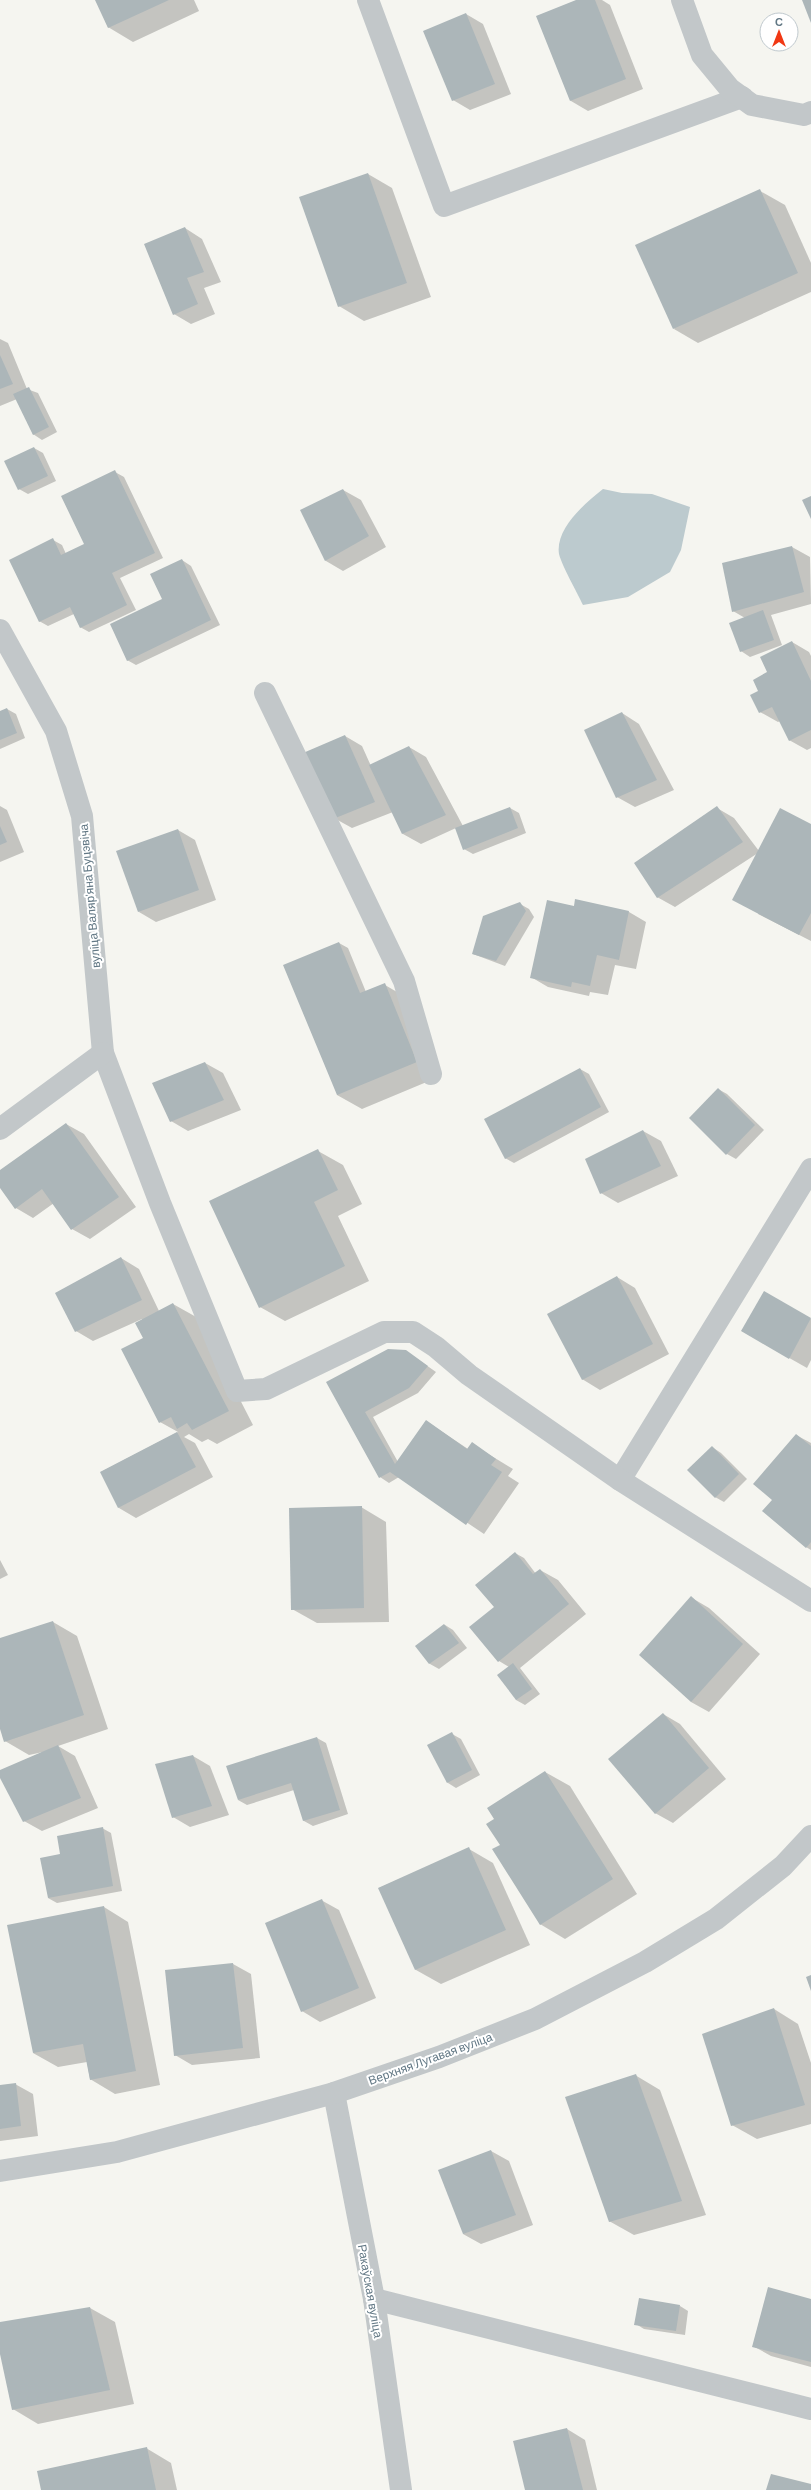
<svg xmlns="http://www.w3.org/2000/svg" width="811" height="2490" viewBox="0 0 811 2490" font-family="Barlow,sans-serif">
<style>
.water{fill:#bccace}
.shadow{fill:#0003}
.building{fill:#acb6b9}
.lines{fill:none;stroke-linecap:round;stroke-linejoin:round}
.service{stroke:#c2c7c9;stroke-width:22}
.minor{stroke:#c2c7c9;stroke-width:22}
.labels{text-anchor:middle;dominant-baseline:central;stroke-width:4;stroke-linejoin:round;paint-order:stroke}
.street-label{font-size:12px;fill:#617784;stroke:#fff}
</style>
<rect width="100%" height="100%" fill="#f5f5f0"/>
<!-- water -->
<path class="water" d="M 603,489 L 622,493 L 652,494 L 690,507 L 681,550 L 670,572 L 628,597 L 583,605 C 577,592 562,566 559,554 C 555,529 585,503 603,489 Z"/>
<!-- shadow -->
<g class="shadow">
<polygon points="96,0 194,0 199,11 133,42 108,27"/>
<polygon points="578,0 602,0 610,5 643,89 588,111 571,101"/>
<polygon points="466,14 483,24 511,94 470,110 453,100"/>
<polygon points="368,174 392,188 431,297 364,321 339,306"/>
<polygon points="760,191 785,205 811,263 811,292 698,343 674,329"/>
<polygon points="185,228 202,239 221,282 204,288 215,314 191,324 174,314"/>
<polygon points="0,339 8,343 27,389 38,393 57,432 42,440 33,434 17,399 0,406"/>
<polygon points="34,448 43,453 56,481 28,494 19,489"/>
<polygon points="115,472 124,477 163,558 120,578 136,610 89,632 80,627 74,614 48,626 39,621 53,540 62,545 66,554 86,545"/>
<polygon points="343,490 361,500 386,547 343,571 326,561 302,511"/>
<polygon points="792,547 810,557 811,604 771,615 782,645 750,657 741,651 745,618 733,611"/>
<polygon points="182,560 191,566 220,625 136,665 127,660 163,600"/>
<polygon points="792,642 809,652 811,656 811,748 807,750 789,740 780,721 778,722 760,712 759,691 769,673"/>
<polygon points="7,709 16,714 25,738 0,749 0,712"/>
<polygon points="622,713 639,724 674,790 635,807 617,797"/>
<polygon points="345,736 362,746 371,766 409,747 426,757 463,826 510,808 519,813 526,833 473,854 464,849 456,828 421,844 403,834 393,812 352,828 334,818"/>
<polygon points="0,806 7,810 24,852 0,862"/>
<polygon points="717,808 734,818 759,851 811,825 811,941 758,914 758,853 675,907 657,897"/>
<polygon points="178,830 195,840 216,900 156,922 139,912"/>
<polygon points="576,900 629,912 646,922 636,969 615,965 608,995 590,992 589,996 548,987 531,977 574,908"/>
<polygon points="520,904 529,909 534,917 505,966 473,954"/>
<polygon points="339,943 348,948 366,992 385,985 409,999 441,1076 362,1109 337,1095"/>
<polygon points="205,1063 223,1073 241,1110 188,1131 171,1121"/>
<polygon points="580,1069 589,1074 609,1112 514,1163 505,1158"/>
<polygon points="718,1089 727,1094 764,1130 736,1159 727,1154"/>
<polygon points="66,1124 84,1134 136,1207 90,1239 72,1229 54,1203 33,1218 16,1208 0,1186 0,1172"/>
<polygon points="643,1131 661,1141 678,1176 618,1203 601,1193"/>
<polygon points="318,1151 343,1165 362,1204 338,1216 369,1281 285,1321 260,1307"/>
<polygon points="121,1258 139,1269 159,1311 173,1304 198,1318 253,1425 217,1444 208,1439 202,1442 189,1434 184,1437 195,1443 213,1477 136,1518 119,1508 101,1472 178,1432 160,1422 142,1320 142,1319 93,1341 76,1331"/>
<polygon points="617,1277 635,1288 669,1354 600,1390 582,1379"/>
<polygon points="764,1292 811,1319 811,1360 807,1368 742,1331"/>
<polygon points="406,1351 436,1372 418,1393 373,1417 398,1462 426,1421 468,1449 472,1444 513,1469 508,1476 519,1483 484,1534 399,1477 389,1483 380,1477 328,1383"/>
<polygon points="796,1435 811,1443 811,1550 806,1547 773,1500"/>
<polygon points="712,1447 721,1453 747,1479 724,1502 715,1497"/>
<polygon points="361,1507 386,1522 389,1622 317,1623 292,1609"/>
<polygon points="515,1553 524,1558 536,1574 540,1570 558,1580 586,1614 520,1668 540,1694 525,1705 516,1700 509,1667 499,1661 496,1607"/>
<polygon points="0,1560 8,1575 0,1579"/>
<polygon points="692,1598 709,1608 760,1654 709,1712 691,1702"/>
<polygon points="53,1622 77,1636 108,1729 58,1746 75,1756 98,1808 42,1831 24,1821 0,1776 0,1771 43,1752 29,1755 5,1741 0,1726 0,1639"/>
<polygon points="445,1625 453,1630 467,1648 439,1669 430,1664 416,1646"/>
<polygon points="663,1714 680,1724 726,1779 673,1823 655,1813"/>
<polygon points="452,1734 461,1739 480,1775 456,1788 448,1783"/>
<polygon points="317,1738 326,1743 348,1814 313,1826 304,1821 294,1790 247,1805 238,1800"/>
<polygon points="193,1756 210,1766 229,1815 190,1827 173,1817"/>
<polygon points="545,1772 570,1786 637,1894 565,1939 540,1924 501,1845"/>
<polygon points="102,1828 111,1833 122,1891 57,1903 48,1898"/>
<polygon points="469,1849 493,1863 530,1945 441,1984 416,1970 379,1888"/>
<polygon points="321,1900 339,1910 376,1998 320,2022 302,2011"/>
<polygon points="104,1907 128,1922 160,2085 115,2094 90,2079 87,2062 58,2067 33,2053"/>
<polygon points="233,1964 251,1974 260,2058 192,2065 175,2055"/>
<polygon points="774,2009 798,2024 811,2063 811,2124 757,2139 732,2125"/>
<polygon points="635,2075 660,2090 706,2215 634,2235 609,2221"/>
<polygon points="15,2084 33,2094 38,2136 0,2141 0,2086"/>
<polygon points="491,2151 509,2161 533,2225 481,2244 463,2234"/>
<polygon points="811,2300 811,2367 771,2356 753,2346"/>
<polygon points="680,2306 688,2311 685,2335 644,2329 636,2324"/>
<polygon points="90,2308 115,2322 134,2404 38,2424 13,2409 0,2350 0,2323"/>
<polygon points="567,2429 585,2440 597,2490 526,2490"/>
<polygon points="146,2448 171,2463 177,2490 42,2490"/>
</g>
<!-- building -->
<g class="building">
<polygon points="95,0 169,0 108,28"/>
<polygon points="576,0 595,0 626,79 570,101 536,16"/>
<polygon points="802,0 811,0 811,23"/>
<polygon points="466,13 495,84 452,101 423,31"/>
<polygon points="368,173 407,283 338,307 299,197"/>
<polygon points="760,189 798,273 673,329 635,245"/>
<polygon points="185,227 204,272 187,278 198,304 173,315 144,244"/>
<polygon points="0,355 13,384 0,389"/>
<polygon points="29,387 49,427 33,435 13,394"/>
<polygon points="34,447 48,476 18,490 4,461"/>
<polygon points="115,470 155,553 112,573 127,605 80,628 70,607 39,622 9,560 53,538 61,555 84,544 61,496"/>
<polygon points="343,489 369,536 325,561 300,510"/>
<polygon points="811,496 811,519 802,500"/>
<polygon points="792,546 804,592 732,612 722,563"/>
<polygon points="182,559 211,620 127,661 110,624 162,599 150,574"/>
<polygon points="763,610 774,640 740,652 729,623"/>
<polygon points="792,641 811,681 811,730 789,741 772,707 759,713 750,695 758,691 753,680 767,672 760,657"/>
<polygon points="7,708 17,733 0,740 0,711"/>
<polygon points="622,712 657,780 616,798 584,730"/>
<polygon points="345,735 375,802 333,819 303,753"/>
<polygon points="409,746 446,815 402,834 369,765"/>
<polygon points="717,806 743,842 657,898 634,863"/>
<polygon points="510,807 518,828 463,850 455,828"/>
<polygon points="780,808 811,824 811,913 799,935 732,900"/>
<polygon points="0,826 7,842 0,845"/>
<polygon points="178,829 199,890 138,912 116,851"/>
<polygon points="575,899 629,911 619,960 597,955 590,986 572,982 571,987 530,978 547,900 574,906"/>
<polygon points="520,902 526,911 496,961 472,954 483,916"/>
<polygon points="339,942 360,993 385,983 417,1062 337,1095 283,965"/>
<polygon points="205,1062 224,1100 170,1122 152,1083"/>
<polygon points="580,1068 601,1107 505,1159 484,1119"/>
<polygon points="718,1088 755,1125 726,1155 689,1118"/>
<polygon points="66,1123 119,1197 71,1230 42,1189 15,1209 0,1188 0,1170"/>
<polygon points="643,1130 661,1166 600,1194 585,1159"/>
<polygon points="318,1149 338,1190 314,1202 345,1266 259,1308 209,1201"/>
<polygon points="121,1257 142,1300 75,1332 55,1293"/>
<polygon points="617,1276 653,1344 582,1380 547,1314"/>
<polygon points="764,1291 811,1318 789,1359 741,1331"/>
<polygon points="173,1303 229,1411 192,1430 187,1423 177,1429 171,1417 159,1423 121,1349 143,1338 135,1323"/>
<polygon points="388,1349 406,1350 428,1366 409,1388 365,1412 395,1464 426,1420 467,1449 472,1442 496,1459 491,1465 502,1472 466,1525 390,1472 379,1478 326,1382"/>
<polygon points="177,1432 196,1467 118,1508 100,1472"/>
<polygon points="796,1434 811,1446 811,1542 806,1548 762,1511 772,1500 753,1484"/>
<polygon points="712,1446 739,1474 715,1498 687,1470"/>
<polygon points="362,1506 364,1608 291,1610 289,1508"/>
<polygon points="515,1552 533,1574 540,1569 569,1604 498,1662 469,1627 494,1607 475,1585"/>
<polygon points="691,1596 743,1644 691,1702 639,1655"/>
<polygon points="53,1621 84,1715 4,1742 0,1729 0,1638"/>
<polygon points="444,1624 459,1643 429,1664 415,1646"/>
<polygon points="513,1663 532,1689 516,1700 497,1675"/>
<polygon points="663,1713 709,1768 655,1814 608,1759"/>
<polygon points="452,1732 472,1770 447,1783 427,1745"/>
<polygon points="317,1737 340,1810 303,1821 291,1783 238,1800 226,1766"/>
<polygon points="58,1745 81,1798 23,1822 0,1778 0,1770"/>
<polygon points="193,1755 212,1806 172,1818 155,1764"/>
<polygon points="545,1771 613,1879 540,1925 492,1849 500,1845 486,1824 494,1819 487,1808"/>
<polygon points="103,1827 113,1886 48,1898 40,1858 60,1854 57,1836"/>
<polygon points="469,1847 506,1930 415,1970 378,1888"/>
<polygon points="322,1899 359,1988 301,2012 265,1923"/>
<polygon points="104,1906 136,2071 90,2080 83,2044 33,2053 7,1925"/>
<polygon points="233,1963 243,2048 174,2056 165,1970"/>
<polygon points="811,1975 811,1991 806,1977"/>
<polygon points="774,2008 805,2105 731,2126 702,2034"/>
<polygon points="636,2074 682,2201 609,2222 565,2097"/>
<polygon points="16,2083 21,2126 0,2129 0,2085"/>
<polygon points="491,2150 516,2215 463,2234 438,2170"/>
<polygon points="768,2287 811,2299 811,2362 752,2347"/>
<polygon points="639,2298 680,2305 676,2331 634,2325"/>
<polygon points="90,2307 110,2390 12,2410 0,2354 0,2322"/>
<polygon points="567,2428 583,2490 525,2490 513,2441"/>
<polygon points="147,2447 156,2490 41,2490 37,2471"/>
<polygon points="771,2474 811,2484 811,2490 766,2490"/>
</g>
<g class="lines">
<!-- service -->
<g class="service">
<polyline points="368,0 444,206 742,97"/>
<polyline points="265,693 404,981 431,1074"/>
<polyline points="620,1480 811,1169"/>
</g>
<!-- minor -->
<g class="minor">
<polyline points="682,0 702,55 730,89 752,105 804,115 811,112"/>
<polyline points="0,630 56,731 82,816 103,1053 160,1203 237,1391 266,1389 384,1332 413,1332 436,1347 469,1375 620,1480 811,1601"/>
<polyline points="0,1129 103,1053"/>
<polyline points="334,2093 374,2299 401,2490"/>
<polyline points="0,2171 117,2152 334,2093 439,2057 535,2019 645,1962 716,1919 783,1866 811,1836"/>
<polyline points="374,2299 811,2409"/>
</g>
</g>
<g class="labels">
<!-- street labels -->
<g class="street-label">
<text transform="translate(89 896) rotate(-95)">вуліца Валяр'яна Буцэвіча</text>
<text transform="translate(430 2058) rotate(-20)">Верхняя Лугавая вуліца</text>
<text transform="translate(371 2291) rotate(80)">Ракаўская вуліца</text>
</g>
</g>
<!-- north arrow -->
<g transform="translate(779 32)"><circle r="19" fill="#ffffff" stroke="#c0c9ce"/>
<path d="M0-3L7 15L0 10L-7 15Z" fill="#f13814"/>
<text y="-6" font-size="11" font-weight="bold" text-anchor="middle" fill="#617784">С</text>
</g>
</svg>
